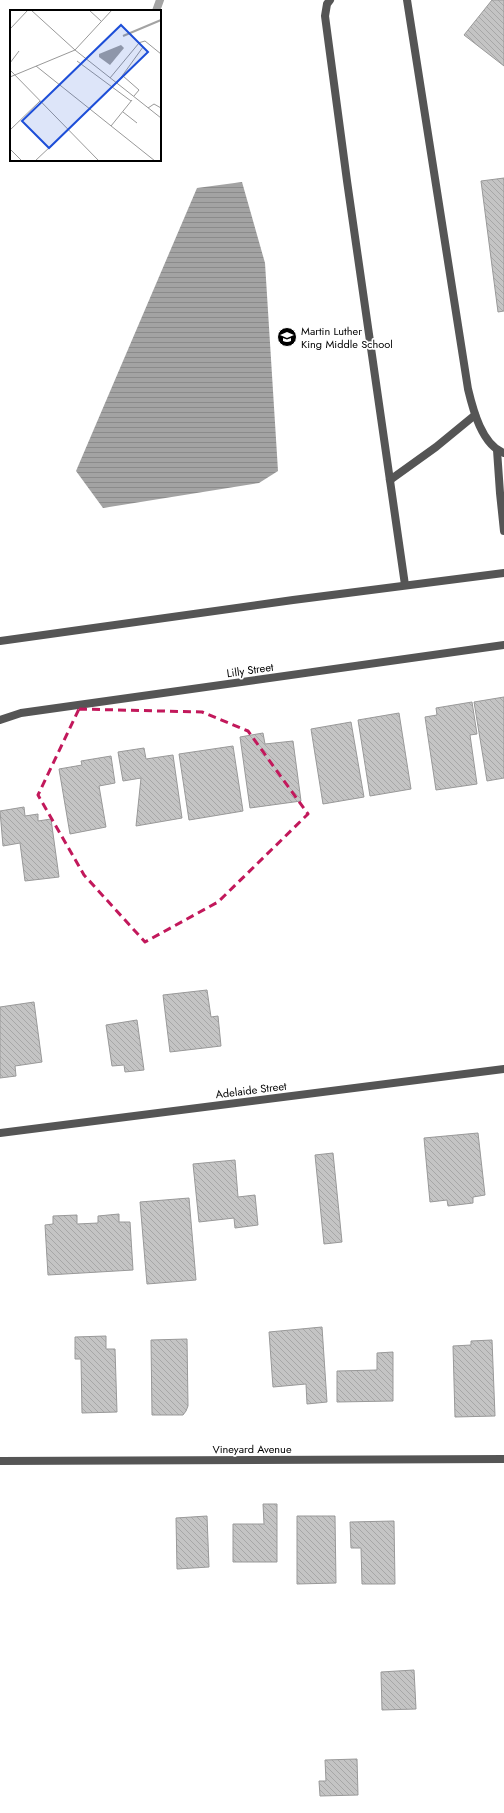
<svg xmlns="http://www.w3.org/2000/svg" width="504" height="1813" viewBox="0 0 504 1813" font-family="Jost,sans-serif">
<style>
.water{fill:url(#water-rules)}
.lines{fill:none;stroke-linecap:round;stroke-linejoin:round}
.stream{stroke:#a3a3a3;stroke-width:8}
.building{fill:url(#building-back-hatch);stroke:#999}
.service{stroke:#555;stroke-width:8}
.minor{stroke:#555;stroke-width:8}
.marked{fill:none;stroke:#c2185b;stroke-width:3;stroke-dasharray:8 5;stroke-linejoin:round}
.labels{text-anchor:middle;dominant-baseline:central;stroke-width:3.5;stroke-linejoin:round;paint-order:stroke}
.poi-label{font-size:11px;fill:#000;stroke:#fff;text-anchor:start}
.street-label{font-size:11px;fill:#000;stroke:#fff}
.inset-river{fill:none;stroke:#a3a3a3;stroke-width:2}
.inset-road{fill:none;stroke:#999;stroke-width:1}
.view{fill:#1d4ed8;fill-opacity:0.15;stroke:#1d4ed8;stroke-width:2}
.inset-edge{fill:none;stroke:#000;stroke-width:2}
</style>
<defs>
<pattern id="water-rules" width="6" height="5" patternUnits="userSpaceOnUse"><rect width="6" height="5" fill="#a3a3a3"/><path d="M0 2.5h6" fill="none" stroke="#8b8b8b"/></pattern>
<pattern id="building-back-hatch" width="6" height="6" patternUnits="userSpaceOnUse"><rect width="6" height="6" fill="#c4c4c4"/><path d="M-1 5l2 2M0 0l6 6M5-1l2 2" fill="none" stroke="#a7a7a7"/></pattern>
</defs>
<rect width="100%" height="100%" fill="#fff"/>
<!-- water -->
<polygon class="water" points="242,182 265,263 278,471 259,483 103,508 76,471 197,188"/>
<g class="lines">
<!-- stream -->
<polyline class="stream" points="156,11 160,0"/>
</g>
<!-- building -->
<g class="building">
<polygon points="492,0 504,0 504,66 464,35"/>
<polygon points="504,178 504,311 498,312 481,181"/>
<polygon points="504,697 504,778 487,781 474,702"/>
<polygon points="472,702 477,734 470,735 477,784 436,790 425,717 437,715 436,708"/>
<polygon points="399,713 411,789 370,796 358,720"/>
<polygon points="351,722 364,797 323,804 311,729"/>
<polygon points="263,733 265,744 293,741 301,801 250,808 240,737"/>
<polygon points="233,746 243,811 189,820 179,754"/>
<polygon points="144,748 146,759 173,755 182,818 136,826 141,778 123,781 118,752"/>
<polygon points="111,756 115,783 99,786 106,827 70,834 59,769 82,765 81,761"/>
<polygon points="24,807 25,816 38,814 38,821 51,819 59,877 25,881 20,843 3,846 0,811"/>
<polygon points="207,990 211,1017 218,1016 221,1046 170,1052 163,995"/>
<polygon points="34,1002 42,1062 15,1066 16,1076 0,1078 0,1007"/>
<polygon points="137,1020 144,1070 125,1072 124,1065 112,1066 106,1025"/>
<polygon points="478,1133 485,1195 473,1197 473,1203 448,1206 447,1200 430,1202 424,1138"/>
<polygon points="333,1153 342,1242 324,1244 315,1155"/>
<polygon points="235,1160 238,1197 255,1195 258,1225 235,1228 234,1218 199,1222 193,1164"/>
<polygon points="189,1198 196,1280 147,1284 140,1202"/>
<polygon points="119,1214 119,1222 130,1222 133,1270 48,1275 45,1225 53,1224 53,1216 77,1215 77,1224 98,1223 98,1216"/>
<polygon points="322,1327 327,1402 307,1404 306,1384 273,1387 269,1332"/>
<polygon points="106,1336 106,1349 115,1349 117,1412 82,1413 81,1359 75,1359 75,1337"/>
<polygon points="187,1339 188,1406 186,1411 183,1415 152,1415 151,1340"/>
<polygon points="492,1340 495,1416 455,1417 453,1346 471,1345 471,1341"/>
<polygon points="393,1352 393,1401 337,1402 337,1371 377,1370 377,1353"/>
<polygon points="263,1504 277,1504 277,1562 233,1562 233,1524 264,1524"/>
<polygon points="207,1516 209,1567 177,1569 176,1518"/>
<polygon points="297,1516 335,1516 336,1583 297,1584"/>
<polygon points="394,1521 395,1584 362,1584 361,1548 351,1548 350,1522"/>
<polygon points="414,1670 416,1709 382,1710 381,1672"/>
<polygon points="357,1759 358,1795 320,1796 319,1781 326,1781 325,1760"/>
</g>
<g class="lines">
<!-- service -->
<g class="service">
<polyline points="330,0 327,4 325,16 347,181 405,585"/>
<path d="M 407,0 L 468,389 C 473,410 482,445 504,453"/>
<polyline points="497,450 500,493 504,531"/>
<polyline points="390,480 436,447 475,415"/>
</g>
<!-- minor -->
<g class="minor">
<polyline points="0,641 293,600 504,573"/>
<polyline points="0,720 21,713 504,645"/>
<polyline points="0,1133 504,1069"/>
<polyline points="0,1461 504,1459"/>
</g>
</g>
<!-- marked area -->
<path class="marked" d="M 79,709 L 202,712 L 248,731 L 308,814 L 218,902 L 145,942 L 84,875 L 38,795 Z"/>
<!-- icons -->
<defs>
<symbol id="school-disc" viewBox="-11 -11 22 22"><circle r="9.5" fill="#000" stroke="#fff"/><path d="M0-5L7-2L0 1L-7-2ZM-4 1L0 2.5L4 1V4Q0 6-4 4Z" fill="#fff"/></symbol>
</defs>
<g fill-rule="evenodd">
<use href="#school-disc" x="276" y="326" width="22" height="22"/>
</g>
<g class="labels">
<!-- poi labels -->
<g class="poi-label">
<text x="301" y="331">Martin Luther<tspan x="301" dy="13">King Middle School</tspan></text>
</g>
<!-- street labels -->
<g class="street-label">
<text transform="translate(250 670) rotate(-8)">Lilly Street</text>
<text transform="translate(251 1090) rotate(-7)">Adelaide Street</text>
<text x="252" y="1449">Vineyard Avenue</text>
</g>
</g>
<!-- overview -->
<g transform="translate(10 10)">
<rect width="151" height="151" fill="#fff"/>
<path d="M 111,35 L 114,38 L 100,55 L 89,47 L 89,44 Z" fill="#a3a3a3"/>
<path class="inset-river" d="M 113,26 L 151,10"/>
<path class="inset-road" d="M 21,0 L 65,40 L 151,108M 79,0 L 91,11M 0,19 L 18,0M 128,33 L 135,31 L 151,44M 67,51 L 121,91M 0,53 L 9,41M 26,56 L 145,151M 0,60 L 89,151M 113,66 L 129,80 L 124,86M 0,67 L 65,40 L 102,0M 100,68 L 129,33 L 133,37 L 107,73M 138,98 L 144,94 L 151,98M 113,102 L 127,113M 101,116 L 122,90M 0,120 L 30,91M 0,139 L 12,151M 25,151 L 58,120"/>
<path class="view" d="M 111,15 L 138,42 L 39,138 L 12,111 Z"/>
<rect width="151" height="151" class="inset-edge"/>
</g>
</svg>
